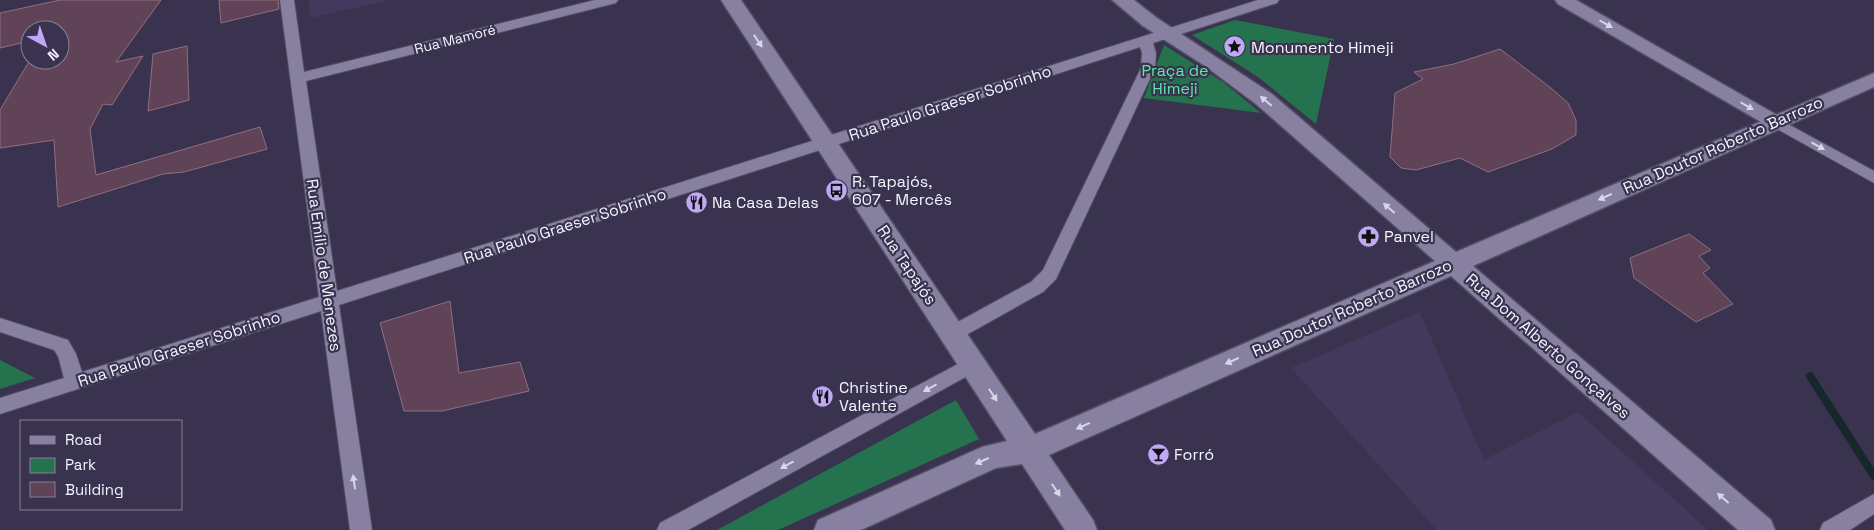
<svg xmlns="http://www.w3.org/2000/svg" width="1874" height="530" viewBox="0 0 1874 530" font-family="'Space Grotesk',sans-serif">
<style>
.built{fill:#42395c}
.green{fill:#25724e}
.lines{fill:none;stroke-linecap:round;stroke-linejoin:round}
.stream{stroke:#16282c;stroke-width:8}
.building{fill:#604356;stroke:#8f6f84}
.minor-casing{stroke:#544e64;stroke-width:2}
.tertiary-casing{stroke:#544e64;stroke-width:3}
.secondary-casing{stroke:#544e64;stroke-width:3}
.minor{fill:#8780a1;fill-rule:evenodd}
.tertiary{fill:#8780a1;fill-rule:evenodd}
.secondary{fill:#8780a1;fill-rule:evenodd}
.oneway{fill:#dad6e7}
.labels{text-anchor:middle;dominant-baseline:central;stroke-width:4.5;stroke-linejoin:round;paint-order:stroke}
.far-street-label{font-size:14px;fill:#f5f3fe;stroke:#3a334f}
.poi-label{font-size:16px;fill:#f5f3fe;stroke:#3a334f;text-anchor:start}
.park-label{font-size:16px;fill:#5ee7a5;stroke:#3a334f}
.street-label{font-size:16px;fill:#f5f3fe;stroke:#3a334f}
</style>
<rect width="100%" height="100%" fill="#3a334f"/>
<!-- built -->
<g class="built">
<polygon points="308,0 390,0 311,18"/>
<polygon points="1420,312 1484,460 1578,412 1708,530 1437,530 1291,368"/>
</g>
<!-- green -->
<g class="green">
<polygon points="1235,20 1334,39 1316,124 1258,77 1192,35"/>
<polygon points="1164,45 1223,82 1261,113 1144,98"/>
<polygon points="0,360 35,378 0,389"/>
<polygon points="956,400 979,439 778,530 717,530"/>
</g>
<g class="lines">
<!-- stream -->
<polyline class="stream" points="1810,376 1874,476"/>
</g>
<!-- building -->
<g class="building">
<polygon points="60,0 161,0 116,62 143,56 112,105 103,104 90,129 96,175 260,127 267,149 184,172 163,174 58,207 54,140 0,148 0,110 30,60 60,60 60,30 30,30 30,41 0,48 0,13"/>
<polygon points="219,0 278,0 279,9 221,23"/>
<polygon points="187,46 189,100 148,111 153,54"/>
<polygon points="1500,49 1551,88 1568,103 1576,120 1576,135 1552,149 1488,172 1460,158 1416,170 1401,168 1390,157 1395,93 1423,79 1414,72 1454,64"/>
<polygon points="1689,234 1711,250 1699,256 1710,268 1703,273 1733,304 1696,322 1634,278 1630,258"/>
<polygon points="450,301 459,373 520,362 529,391 442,411 404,411 380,323"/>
</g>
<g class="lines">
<defs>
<g id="minor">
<polygon points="280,0 294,0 304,72 595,0 618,0 616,3 306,81 337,291 1258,0 1279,0 1277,3 1153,43 1156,53 1155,68 1056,279 1043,292 959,339 952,341 945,339 943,334 945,329 1031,282 1043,270 1141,68 1142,53 1140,47 339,305 372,530 350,530 321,311 0,414 0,398 64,378 58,356 54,350 0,332 0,318 68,340 76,354 82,372 319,297"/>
<polygon points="1775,117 1874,171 1874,183 1770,125 1767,122 1770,119"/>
<polygon points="973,356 980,359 983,364 980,369 688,530 657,530 660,523"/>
<polygon points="1874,494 1874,514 1850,530 1820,530 1823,523"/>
</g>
<polygon id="tertiary" points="1555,0 1576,0 1782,118 1785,122 1782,126 1775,128 1768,126 1558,4"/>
<polygon id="secondary" points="721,0 741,0 1035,434 1435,261 1256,104 1205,66 1143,26 1112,0 1134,0 1157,18 1272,94 1456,252 1874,73 1874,87 1473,266 1771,520 1775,530 1738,530 1451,276 1049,455 1093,520 1097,530 1065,530 1022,464 996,468 861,530 814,530 818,520 982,447 1007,441"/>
</defs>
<!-- minor casing -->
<use href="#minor" class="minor-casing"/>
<!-- tertiary casing -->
<use href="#tertiary" class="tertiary-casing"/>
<!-- secondary casing -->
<use href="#secondary" class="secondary-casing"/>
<!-- minor -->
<use href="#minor" class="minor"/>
<!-- tertiary -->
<use href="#tertiary" class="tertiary"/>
<!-- secondary -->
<use href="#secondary" class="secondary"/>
</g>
<!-- one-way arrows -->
<defs><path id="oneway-solid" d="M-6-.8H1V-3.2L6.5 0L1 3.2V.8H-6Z" transform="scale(1.25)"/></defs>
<g class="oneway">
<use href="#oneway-solid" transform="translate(1606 24) rotate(30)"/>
<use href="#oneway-solid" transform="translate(758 41) rotate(56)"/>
<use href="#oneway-solid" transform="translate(1266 101) rotate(-140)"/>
<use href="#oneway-solid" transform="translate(1747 106) rotate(30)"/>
<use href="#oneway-solid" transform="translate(1818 146) rotate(29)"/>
<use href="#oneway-solid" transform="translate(1605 197) rotate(156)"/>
<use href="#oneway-solid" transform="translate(1389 208) rotate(-139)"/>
<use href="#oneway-solid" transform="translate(1232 361) rotate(156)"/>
<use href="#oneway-solid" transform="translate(930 388) rotate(151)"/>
<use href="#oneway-solid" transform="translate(993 395) rotate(57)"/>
<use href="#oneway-solid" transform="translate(1083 426) rotate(156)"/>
<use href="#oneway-solid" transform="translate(982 461) rotate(156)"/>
<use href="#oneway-solid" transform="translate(787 465) rotate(151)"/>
<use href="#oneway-solid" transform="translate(354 482) rotate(-98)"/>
<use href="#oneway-solid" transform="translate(1056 490) rotate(56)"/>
<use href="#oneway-solid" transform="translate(1723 498) rotate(-139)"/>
</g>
<!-- icons -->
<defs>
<symbol id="sight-disc" viewBox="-11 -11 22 22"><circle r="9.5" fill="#bfa9f4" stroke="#3a334f"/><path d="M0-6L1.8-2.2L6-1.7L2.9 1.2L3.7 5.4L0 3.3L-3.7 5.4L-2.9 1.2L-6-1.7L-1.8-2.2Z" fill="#111"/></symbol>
<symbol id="bus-disc" viewBox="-11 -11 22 22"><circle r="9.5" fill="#bfa9f4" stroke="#3a334f"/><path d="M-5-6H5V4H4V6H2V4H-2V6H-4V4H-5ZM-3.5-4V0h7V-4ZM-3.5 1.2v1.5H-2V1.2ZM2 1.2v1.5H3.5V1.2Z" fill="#111"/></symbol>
<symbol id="restaurant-disc" viewBox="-11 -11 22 22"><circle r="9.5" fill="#bfa9f4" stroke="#3a334f"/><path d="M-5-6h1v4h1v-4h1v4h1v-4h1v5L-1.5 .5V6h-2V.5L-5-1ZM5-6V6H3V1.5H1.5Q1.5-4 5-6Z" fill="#111"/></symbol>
<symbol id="pharmacy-disc" viewBox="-11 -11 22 22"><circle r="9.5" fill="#bfa9f4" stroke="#3a334f"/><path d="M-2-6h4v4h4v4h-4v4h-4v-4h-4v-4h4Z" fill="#111"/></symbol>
<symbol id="bar-disc" viewBox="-11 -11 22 22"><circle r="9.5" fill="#bfa9f4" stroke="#3a334f"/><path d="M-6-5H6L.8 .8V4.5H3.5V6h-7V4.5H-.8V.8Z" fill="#111"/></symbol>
</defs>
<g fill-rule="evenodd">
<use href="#sight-disc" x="1222" y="34" width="25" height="25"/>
<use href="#bus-disc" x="824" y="178" width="25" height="25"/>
<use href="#restaurant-disc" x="684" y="190" width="25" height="25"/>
<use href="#pharmacy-disc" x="1356" y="224" width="25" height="25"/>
<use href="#restaurant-disc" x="810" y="384" width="25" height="25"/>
<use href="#bar-disc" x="1146" y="442" width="25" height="25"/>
</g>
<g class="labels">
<!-- far-street labels -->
<g class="far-street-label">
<text transform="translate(455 39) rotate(-14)">Rua Mamoré</text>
</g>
<!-- poi labels -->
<g class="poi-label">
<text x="1251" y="47">Monumento Himeji</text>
<text x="852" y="181">R. Tapajós,<tspan x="852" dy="18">607 - Mercês</tspan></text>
<text x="712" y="202">Na Casa Delas</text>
<text x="1384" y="236">Panvel</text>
<text x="839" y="387">Christine<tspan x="839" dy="18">Valente</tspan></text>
<text x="1174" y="454">Forró</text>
</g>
<!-- park labels -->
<g class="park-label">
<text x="1175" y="70">Praça de<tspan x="1175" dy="18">Himeji</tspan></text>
</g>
<!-- street labels -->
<g class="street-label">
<text transform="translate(950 103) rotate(-18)">Rua Paulo Graeser Sobrinho</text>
<text transform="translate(1723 145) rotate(-24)">Rua Doutor Roberto Barrozo</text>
<text transform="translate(565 226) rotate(-18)">Rua Paulo Graeser Sobrinho</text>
<text transform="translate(324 265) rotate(82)">Rua Emílio de Menezes</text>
<text transform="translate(907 265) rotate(56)">Rua Tapajós</text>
<text transform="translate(1352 308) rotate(-24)">Rua Doutor Roberto Barrozo</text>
<text transform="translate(1548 346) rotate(41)">Rua Dom Alberto Gonçalves</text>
<text transform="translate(179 349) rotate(-18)">Rua Paulo Graeser Sobrinho</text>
</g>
</g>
<!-- legend -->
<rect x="20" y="420" width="162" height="90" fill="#3a334f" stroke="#858095"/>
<rect x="30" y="436" width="25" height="8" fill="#8780a1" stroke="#858095"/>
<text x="65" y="445" font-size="15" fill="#f5f3fe">Road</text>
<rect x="30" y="458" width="25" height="15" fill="#25724e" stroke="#858095"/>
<text x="65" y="470" font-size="15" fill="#f5f3fe">Park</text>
<rect x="30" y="482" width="25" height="15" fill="#604356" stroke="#858095"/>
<text x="65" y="495" font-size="15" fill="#f5f3fe">Building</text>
<!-- north arrow -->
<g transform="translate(45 45) rotate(140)"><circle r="24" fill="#3a334f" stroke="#858095"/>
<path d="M0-4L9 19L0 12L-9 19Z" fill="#bfa9f4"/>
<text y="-8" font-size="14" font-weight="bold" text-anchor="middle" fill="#f5f3fe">N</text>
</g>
</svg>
